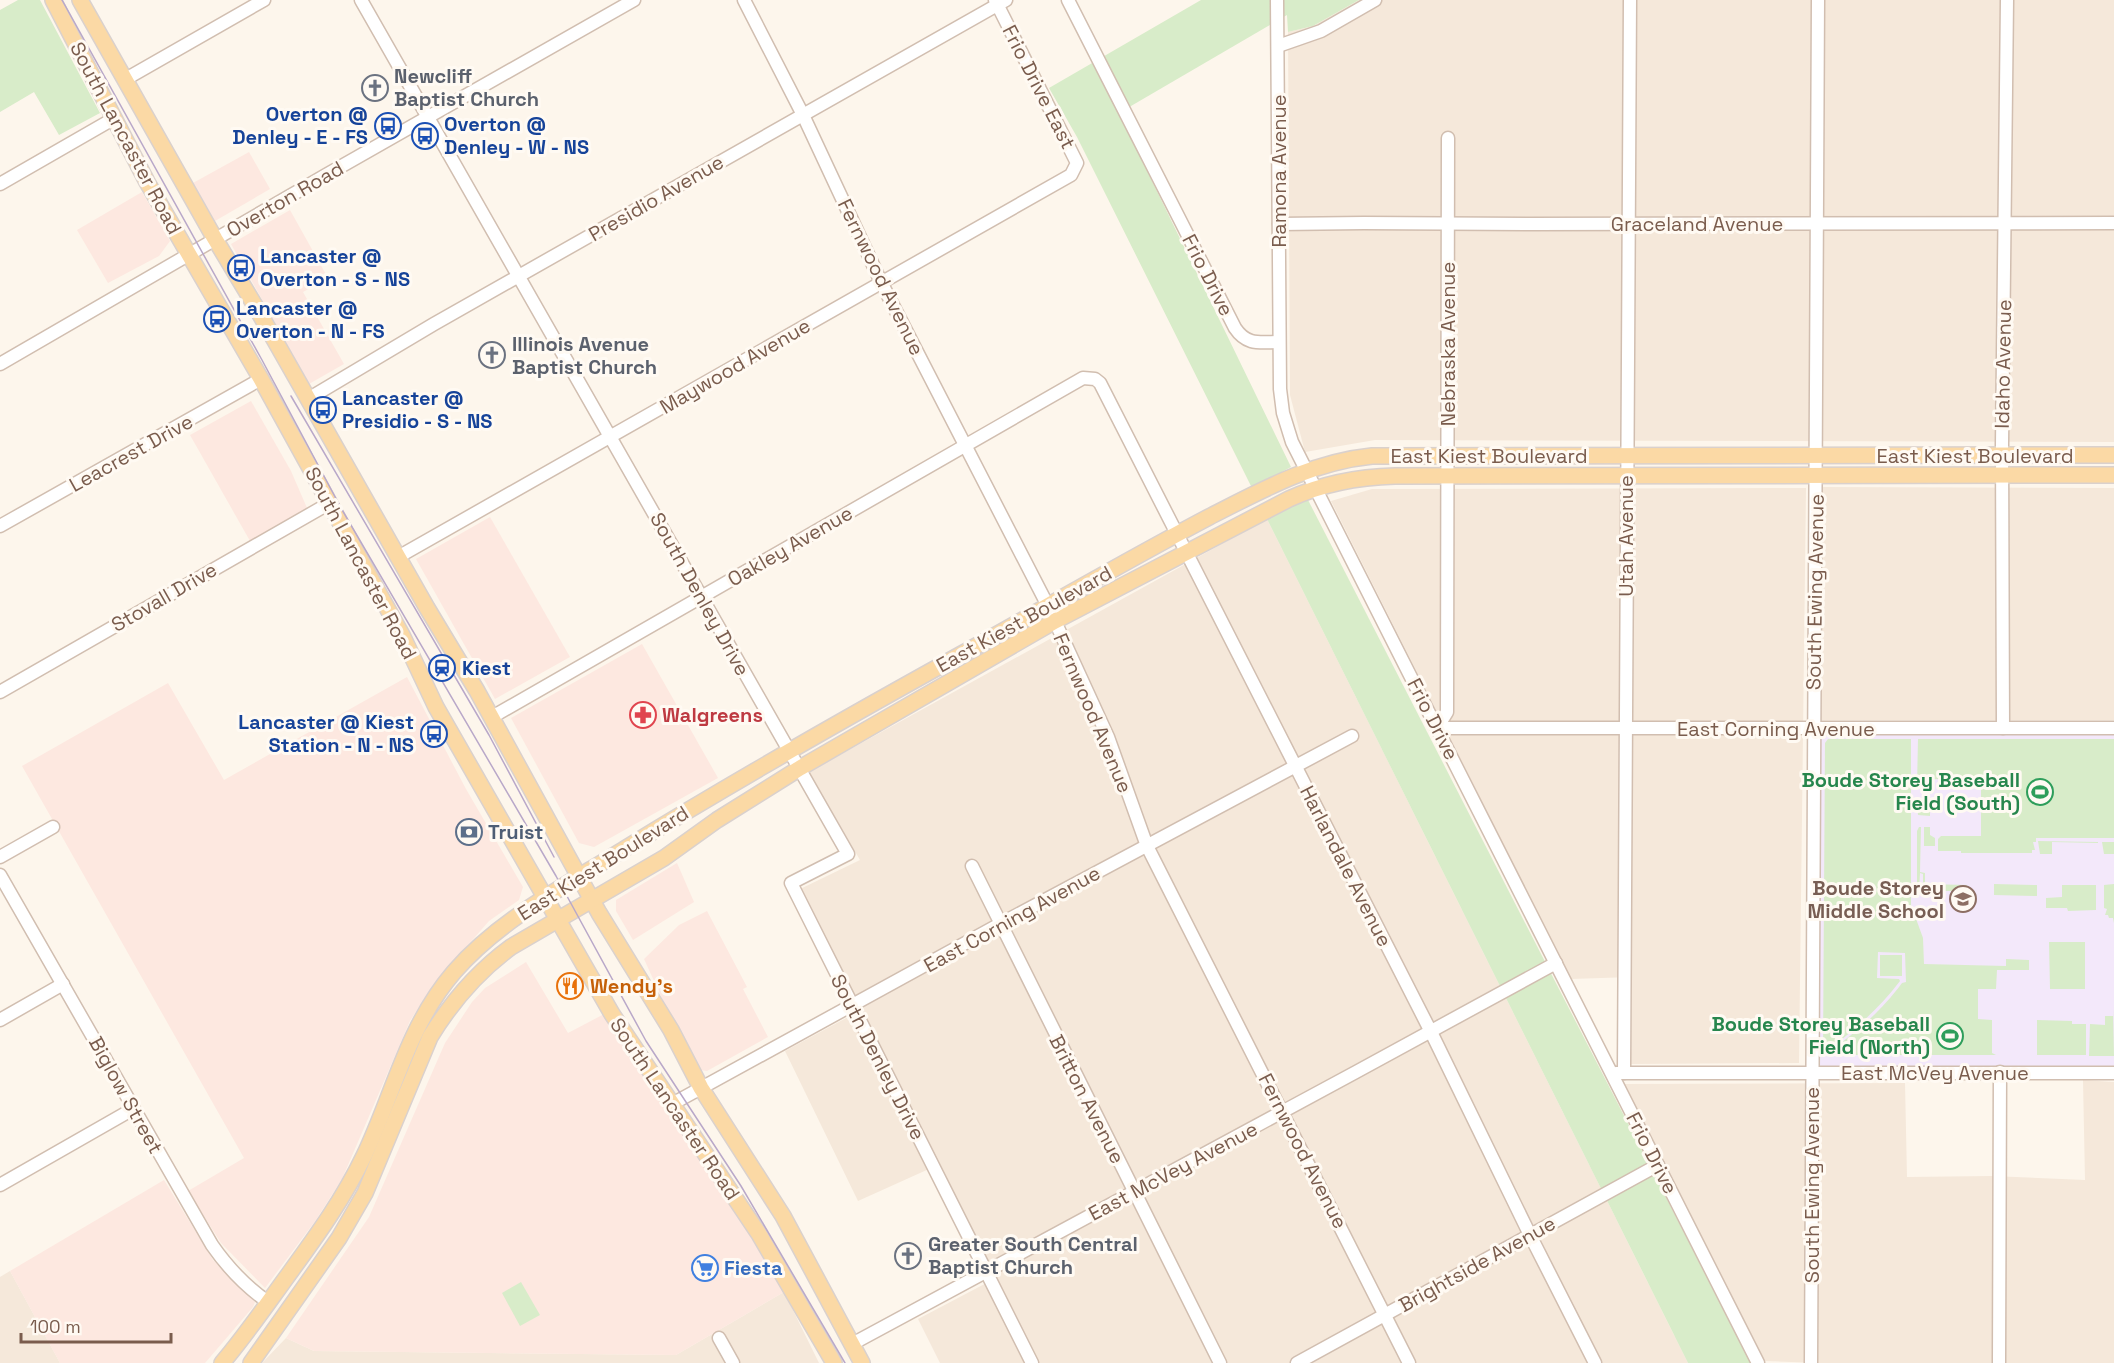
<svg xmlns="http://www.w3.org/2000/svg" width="2114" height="1363" viewBox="0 0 2114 1363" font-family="'Space Grotesk',sans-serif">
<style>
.residential{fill:#f5e8da}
.commercial{fill:#fde8e0}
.education{fill:#f3e8fa}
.green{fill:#d8ecc9}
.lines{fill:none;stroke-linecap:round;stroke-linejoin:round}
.minor-casing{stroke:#d1beb0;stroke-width:15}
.major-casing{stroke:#dad1cd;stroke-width:18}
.minor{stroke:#fff;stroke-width:12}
.major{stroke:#fbd9a5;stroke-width:15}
.tram{stroke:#b9a8c9;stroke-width:1.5}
.labels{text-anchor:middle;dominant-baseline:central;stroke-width:6;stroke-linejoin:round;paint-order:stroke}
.worship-label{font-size:20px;font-weight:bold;fill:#5b616d;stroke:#fffaf3;text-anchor:start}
.street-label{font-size:20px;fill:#7a5c4d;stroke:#fffaf3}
.transit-label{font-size:20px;font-weight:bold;fill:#164399;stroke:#fffaf3;text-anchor:start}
.health-label{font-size:20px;font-weight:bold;fill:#be3a42;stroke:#fffaf3;text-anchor:start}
.leisure-label{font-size:20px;font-weight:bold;fill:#27864d;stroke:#fffaf3;text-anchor:end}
.service-label{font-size:20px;font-weight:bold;fill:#4e5e75;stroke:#fffaf3;text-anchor:start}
.education-label{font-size:20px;font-weight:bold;fill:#785e54;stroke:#fffaf3;text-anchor:end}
.food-label{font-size:20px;font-weight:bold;fill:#c56008;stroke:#fffaf3;text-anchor:start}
.shop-label{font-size:20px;font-weight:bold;fill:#366cbe;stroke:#fffaf3;text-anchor:start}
</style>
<rect width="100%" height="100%" fill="#fdf6ec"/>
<!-- residential -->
<g class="residential">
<polygon points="1359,0 2114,0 2114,442 1375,440 1305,452 1290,395 1288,32 1313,26"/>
<polygon points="1823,487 2114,488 2114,720 1821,720"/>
<polygon points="1806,488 1799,1063 1631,1064 1632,977 1571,979 1331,501 1372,489"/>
<polygon points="1267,519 1688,1363 940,1363 918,1319 996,1278 940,1164 858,1201 785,1051 861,1010 796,891 860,860 809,772"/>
<polygon points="2083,1080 2114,1082 2114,1363 1818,1363 1764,1361 1624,1084 1905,1083 1907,1177 1991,1176 2085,1180"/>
<polygon points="10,1271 60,1363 0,1363 0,1277"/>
<polygon points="784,1292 819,1363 262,1363 286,1338 314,1351 676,1355"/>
</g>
<!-- commercial -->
<g class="commercial">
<polygon points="249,152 270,189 215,221 193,183"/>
<polygon points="142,192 170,241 159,256 108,283 77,230"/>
<polygon points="290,210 328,278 303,292 344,364 309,384 231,244"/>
<polygon points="251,401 291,471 307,508 250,541 190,435"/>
<polygon points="490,517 570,657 495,699 416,559"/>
<polygon points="642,644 718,778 594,847 579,843 511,718"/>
<polygon points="407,677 466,789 523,887 519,900 489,921 433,985 410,1021 342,1179 316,1220 265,1288 221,1243 188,1191 244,1158 22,766 168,683 224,780"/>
<polygon points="677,863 694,902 633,940 616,911 616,900"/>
<polygon points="707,911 747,987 743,989 768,1037 707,1071 700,1070 675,1027 644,959 679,925"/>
<polygon points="526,962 568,1033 608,1012 709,1168 784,1292 676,1355 314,1351 286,1338 369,1217 445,1043 472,1002 485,988"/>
<polygon points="164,1180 213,1260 255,1302 253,1307 205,1363 60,1363 10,1271"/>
</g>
<!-- education -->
<polygon class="education" points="1813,729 2114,729 2114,1073 1812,1073"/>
<!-- green -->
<g class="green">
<polygon points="18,0 40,0 100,113 59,135 34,92 0,112 0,10"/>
<polygon points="1201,0 1359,0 1313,26 1288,32 1287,15 1119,113 1291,467 1252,488 1077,137 1049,88"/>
<polygon points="1307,498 1751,1363 1688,1363 1267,519"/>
<path d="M 1828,739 L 1911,739 L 1911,905 L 1923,938 L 1924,964 L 2006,966 L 2006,959 L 2029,960 L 2029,970 L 1997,970 L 1996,989 L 1978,989 L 1978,1019 L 1992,1020 L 1992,1053 L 1996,1055 L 1825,1055 C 1857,1031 1878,1015 1902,983 L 1906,982 L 1905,953 L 1878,952 L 1877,978 L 1899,979 L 1900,981 C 1877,1011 1853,1031 1823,1054 L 1825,743 Z"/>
<polygon points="1918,739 2114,739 2114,838 2036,838 2036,842 2033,842 2035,850 2032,850 2032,853 1961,853 1961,851 1938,851 1938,839 1941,836 1981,836 1981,780 1929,779 1929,790 1919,788 1917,786"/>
<polygon points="1921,800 1930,800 1930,816 1918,815 1917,804"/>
<polygon points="1919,827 1921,827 1920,872 1925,873 1925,884 1967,885 1966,888 1957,891 1923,891 1923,874 1920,873 1919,890 1917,888 1917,831"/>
<polygon points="1924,827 1930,827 1930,835 1935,838 1935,846 1924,846"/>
<polygon points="2038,841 2098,842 2098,843 2052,842 2052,854 2040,854"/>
<polygon points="2102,842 2114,842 2114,854 2104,854"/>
<polygon points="1994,884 2037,885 2037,896 1994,895"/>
<polygon points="2114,884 2114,923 2113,918 2109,918 2108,915 2105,915 2107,909 2104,908 2104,885"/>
<polygon points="2062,885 2096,885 2096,910 2068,911 2067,908 2046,908 2046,898 2062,897"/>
<polygon points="2049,942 2085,942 2085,989 2050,989"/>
<rect x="1880" y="955" width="22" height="21"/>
<polygon points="2113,1009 2114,1056 2089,1056 2090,1024 2105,1025 2105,1016 2113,1016"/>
<polygon points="2037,1020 2072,1021 2072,1024 2086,1024 2086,1055 2037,1055"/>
<polygon points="521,1282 540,1315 520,1326 502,1293"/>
</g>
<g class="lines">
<defs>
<g id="minor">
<polyline points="361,0 848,854 791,883 1032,1363"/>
<polyline points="744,0 803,115 881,282 1048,606 1108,737 1147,846 1409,1363"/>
<path d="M 1068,0 L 1235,328 C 1247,346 1260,342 1279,342"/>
<polyline points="1277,0 1280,389 1283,413 1292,442 1758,1363"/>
<polyline points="1278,46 1321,31 1375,0"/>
<polyline points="124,80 264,0"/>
<polyline points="1448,138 1447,712 1437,728 2114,728"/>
<polyline points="0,184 113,119"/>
<polyline points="1279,224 1364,223 1531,224 2114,223"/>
<polyline points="0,364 326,175 634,0"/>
<polyline points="308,399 434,324 1006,0"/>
<polyline points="0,526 261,379"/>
<polyline points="398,557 1071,175 1077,163 995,0"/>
<polyline points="0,692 328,504"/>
<polyline points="492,717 1083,378 1095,379 1100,383 1431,1032 1530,1235 1595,1363"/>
<polyline points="2003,728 2002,445 2007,0"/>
<polyline points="0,857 53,827"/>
<polyline points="972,866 1220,1363"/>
<path d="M 0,875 L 212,1245 C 228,1268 245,1286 268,1302"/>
<polyline points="0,1020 63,984"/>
<polyline points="1616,1073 2114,1073"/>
<polyline points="1624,1073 1630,0"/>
<polyline points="672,1104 1000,924 1352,736"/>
<polyline points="0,1185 133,1109"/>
<polyline points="719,1338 733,1363"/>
<polyline points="852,1344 1356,1072 1556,963"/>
<polyline points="1297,1363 1658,1165"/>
<polyline points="1811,1363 1818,0"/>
<polyline points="1999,1363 2000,1072"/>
</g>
<g id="major">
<polyline points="53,0 147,182 261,379 402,635 436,707 612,1014 759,1234 834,1363"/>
<polyline points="80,0 215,239 257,309 427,608 477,691 599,913 671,1030 701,1088 783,1216 862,1363"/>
<path d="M 222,1363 C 245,1336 265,1307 286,1278 C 315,1238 343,1200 364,1156 C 394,1093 407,1027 454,972 C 500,919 567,885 626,848 C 745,775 867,706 989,639 C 1062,598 1135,556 1209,517 C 1262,490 1312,462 1372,456 L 2114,455"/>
<path d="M 251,1363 L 339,1238 L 365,1193 L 430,1037 C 452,1001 477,972 511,947 L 664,858 L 717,820 L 800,768 L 1055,621 L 1289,499 C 1324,483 1357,477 1395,476 L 2114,475"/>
</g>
</defs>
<!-- minor casing -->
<use href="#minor" class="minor-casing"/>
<!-- major casing -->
<use href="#major" class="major-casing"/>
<!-- minor -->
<use href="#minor" class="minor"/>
<!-- major -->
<use href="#major" class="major"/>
<!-- tram -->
<g class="tram">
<polyline points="62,0 262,360 341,508 556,876 646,1041 741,1186 845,1363"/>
<polyline points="291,396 489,735 554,857"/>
</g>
</g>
<!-- icons -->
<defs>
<symbol id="church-ring" viewBox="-11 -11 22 22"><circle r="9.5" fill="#fffaf3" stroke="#6b7280" stroke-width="1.5"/><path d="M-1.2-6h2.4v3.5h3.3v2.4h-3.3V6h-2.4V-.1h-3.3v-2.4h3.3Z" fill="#6b7280"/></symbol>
<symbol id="bus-ring" viewBox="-11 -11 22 22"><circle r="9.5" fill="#fffaf3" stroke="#1a4fb4" stroke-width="1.5"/><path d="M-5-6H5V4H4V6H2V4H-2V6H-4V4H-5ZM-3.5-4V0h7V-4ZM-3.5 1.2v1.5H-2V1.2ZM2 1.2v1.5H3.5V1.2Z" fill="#1a4fb4"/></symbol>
<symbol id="station-ring" viewBox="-11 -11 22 22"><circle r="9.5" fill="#fffaf3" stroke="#1a4fb4" stroke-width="1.5"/><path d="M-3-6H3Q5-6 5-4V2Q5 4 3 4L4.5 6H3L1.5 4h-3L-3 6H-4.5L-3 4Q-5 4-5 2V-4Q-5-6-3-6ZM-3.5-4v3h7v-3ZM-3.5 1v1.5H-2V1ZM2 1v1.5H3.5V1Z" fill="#1a4fb4"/></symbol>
<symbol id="pharmacy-ring" viewBox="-11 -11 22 22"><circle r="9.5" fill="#fffaf3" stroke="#e0444e" stroke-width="1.5"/><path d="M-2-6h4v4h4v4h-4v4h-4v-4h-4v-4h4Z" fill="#e0444e"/></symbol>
<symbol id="stadium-ring" viewBox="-11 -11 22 22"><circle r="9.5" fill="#fffaf3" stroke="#2e9e5b" stroke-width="1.5"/><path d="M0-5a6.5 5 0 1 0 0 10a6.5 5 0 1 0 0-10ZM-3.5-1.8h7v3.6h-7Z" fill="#2e9e5b"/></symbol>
<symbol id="bank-ring" viewBox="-11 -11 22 22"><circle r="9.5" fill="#fffaf3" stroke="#5c6f8a" stroke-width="1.5"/><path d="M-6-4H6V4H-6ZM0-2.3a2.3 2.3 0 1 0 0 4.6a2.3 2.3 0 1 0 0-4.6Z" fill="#5c6f8a"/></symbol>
<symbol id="school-ring" viewBox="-11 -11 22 22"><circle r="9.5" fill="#fffaf3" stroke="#8d6e63" stroke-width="1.5"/><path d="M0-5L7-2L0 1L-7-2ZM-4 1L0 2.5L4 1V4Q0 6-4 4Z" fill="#8d6e63"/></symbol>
<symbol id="restaurant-ring" viewBox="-11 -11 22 22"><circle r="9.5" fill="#fffaf3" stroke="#e8710a" stroke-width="1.5"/><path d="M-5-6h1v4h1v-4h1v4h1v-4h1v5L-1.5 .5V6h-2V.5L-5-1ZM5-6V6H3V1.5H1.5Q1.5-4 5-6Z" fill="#e8710a"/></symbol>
<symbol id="supermarket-ring" viewBox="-11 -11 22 22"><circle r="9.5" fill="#fffaf3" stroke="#3f7fe0" stroke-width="1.5"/><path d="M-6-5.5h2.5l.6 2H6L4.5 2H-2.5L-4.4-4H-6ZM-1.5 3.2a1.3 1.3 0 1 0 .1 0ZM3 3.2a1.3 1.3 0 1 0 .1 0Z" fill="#3f7fe0"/></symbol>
</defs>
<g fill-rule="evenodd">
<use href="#church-ring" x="360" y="73" width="30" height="30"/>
<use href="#bus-ring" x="373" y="111" width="30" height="30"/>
<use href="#bus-ring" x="410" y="121" width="30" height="30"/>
<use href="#bus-ring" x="226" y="253" width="30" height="30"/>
<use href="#bus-ring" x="202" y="304" width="30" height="30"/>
<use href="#church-ring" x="477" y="340" width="30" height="30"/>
<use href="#bus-ring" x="308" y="395" width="30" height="30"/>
<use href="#station-ring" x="427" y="653" width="30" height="30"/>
<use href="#pharmacy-ring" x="628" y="700" width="30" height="30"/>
<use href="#bus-ring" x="419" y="719" width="30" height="30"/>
<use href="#stadium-ring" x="2025" y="777" width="30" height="30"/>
<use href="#bank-ring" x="454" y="817" width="30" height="30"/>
<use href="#school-ring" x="1948" y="884" width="30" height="30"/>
<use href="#restaurant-ring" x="555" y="971" width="30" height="30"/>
<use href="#stadium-ring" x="1935" y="1021" width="30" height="30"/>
<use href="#church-ring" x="893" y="1241" width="30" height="30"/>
<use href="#supermarket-ring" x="690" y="1253" width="30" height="30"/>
</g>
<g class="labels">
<!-- worship labels -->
<g class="worship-label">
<text x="394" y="76">Newcliff<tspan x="394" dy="23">Baptist Church</tspan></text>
<text x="512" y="344">Illinois Avenue<tspan x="512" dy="23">Baptist Church</tspan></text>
<text x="928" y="1244">Greater South Central<tspan x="928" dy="23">Baptist Church</tspan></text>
</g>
<!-- street labels -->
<g class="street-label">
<text transform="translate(1039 87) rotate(63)">Frio Drive East</text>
<text transform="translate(126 138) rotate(62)">South Lancaster Road</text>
<text transform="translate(1279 171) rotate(-90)">Ramona Avenue</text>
<text transform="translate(656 198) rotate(-30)">Presidio Avenue</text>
<text transform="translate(285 199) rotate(-30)">Overton Road</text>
<text x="1697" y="224">Graceland Avenue</text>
<text transform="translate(1208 275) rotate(63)">Frio Drive</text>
<text transform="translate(881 277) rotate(64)">Fernwood Avenue</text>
<text transform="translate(1448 344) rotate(-90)">Nebraska Avenue</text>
<text transform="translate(2003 364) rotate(-89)">Idaho Avenue</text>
<text transform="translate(735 366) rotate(-30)">Maywood Avenue</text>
<text transform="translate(131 453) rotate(-29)">Leacrest Drive</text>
<text x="1489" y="456">East Kiest Boulevard</text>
<text x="1975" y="456">East Kiest Boulevard</text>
<text transform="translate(1626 536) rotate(-90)">Utah Avenue</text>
<text transform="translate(790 546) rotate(-30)">Oakley Avenue</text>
<text transform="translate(361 563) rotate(62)">South Lancaster Road</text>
<text transform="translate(1815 592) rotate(-89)">South Ewing Avenue</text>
<text transform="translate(700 594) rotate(61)">South Denley Drive</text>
<text transform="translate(164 597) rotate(-30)">Stovall Drive</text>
<text transform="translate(1024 619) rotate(-29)">East Kiest Boulevard</text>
<text transform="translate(1093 713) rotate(67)">Fernwood Avenue</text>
<text transform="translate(1433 719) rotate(63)">Frio Drive</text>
<text x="1776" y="729">East Corning Avenue</text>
<text transform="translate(603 863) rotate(-32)">East Kiest Boulevard</text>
<text transform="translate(1346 866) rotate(63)">Harlandale Avenue</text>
<text transform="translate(1012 919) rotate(-29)">East Corning Avenue</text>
<text transform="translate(878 1057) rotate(63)">South Denley Drive</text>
<text x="1935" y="1073">East McVey Avenue</text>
<text transform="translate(126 1095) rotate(61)">Biglow Street</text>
<text transform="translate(1087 1099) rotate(63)">Britton Avenue</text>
<text transform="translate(675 1109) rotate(56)">South Lancaster Road</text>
<text transform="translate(1303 1151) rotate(63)">Fernwood Avenue</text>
<text transform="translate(1652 1153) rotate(63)">Frio Drive</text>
<text transform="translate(1173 1171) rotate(-28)">East McVey Avenue</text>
<text transform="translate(1812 1185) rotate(-90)">South Ewing Avenue</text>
<text transform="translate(1477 1264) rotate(-29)">Brightside Avenue</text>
</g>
<!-- transit labels -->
<g class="transit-label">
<text x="368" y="114" text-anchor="end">Overton @<tspan x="368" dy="23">Denley - E - FS</tspan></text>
<text x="444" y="124">Overton @<tspan x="444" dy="23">Denley - W - NS</tspan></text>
<text x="260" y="256">Lancaster @<tspan x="260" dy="23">Overton - S - NS</tspan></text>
<text x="236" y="308">Lancaster @<tspan x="236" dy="23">Overton - N - FS</tspan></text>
<text x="342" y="398">Lancaster @<tspan x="342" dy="23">Presidio - S - NS</tspan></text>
<text x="462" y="668">Kiest</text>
<text x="414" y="722" text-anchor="end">Lancaster @ Kiest<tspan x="414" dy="23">Station - N - NS</tspan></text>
</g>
<!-- health labels -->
<g class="health-label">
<text x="662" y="715">Walgreens</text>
</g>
<!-- leisure labels -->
<g class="leisure-label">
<text x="2020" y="780">Boude Storey Baseball<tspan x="2020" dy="23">Field (South)</tspan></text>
<text x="1930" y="1024">Boude Storey Baseball<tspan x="1930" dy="23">Field (North)</tspan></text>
</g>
<!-- service labels -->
<g class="service-label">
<text x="488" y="832">Truist</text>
</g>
<!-- education labels -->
<g class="education-label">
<text x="1944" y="888">Boude Storey<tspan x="1944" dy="23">Middle School</tspan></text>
</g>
<!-- food labels -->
<g class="food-label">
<text x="590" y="986">Wendy's</text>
</g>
<!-- shop labels -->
<g class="shop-label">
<text x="724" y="1268">Fiesta</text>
</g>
</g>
<!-- scale -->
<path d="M21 1333v9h150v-9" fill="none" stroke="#7a5c4d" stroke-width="3"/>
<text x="30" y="1333" font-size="18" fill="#7a5c4d" stroke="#fffaf3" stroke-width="4.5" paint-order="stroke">100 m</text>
</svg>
